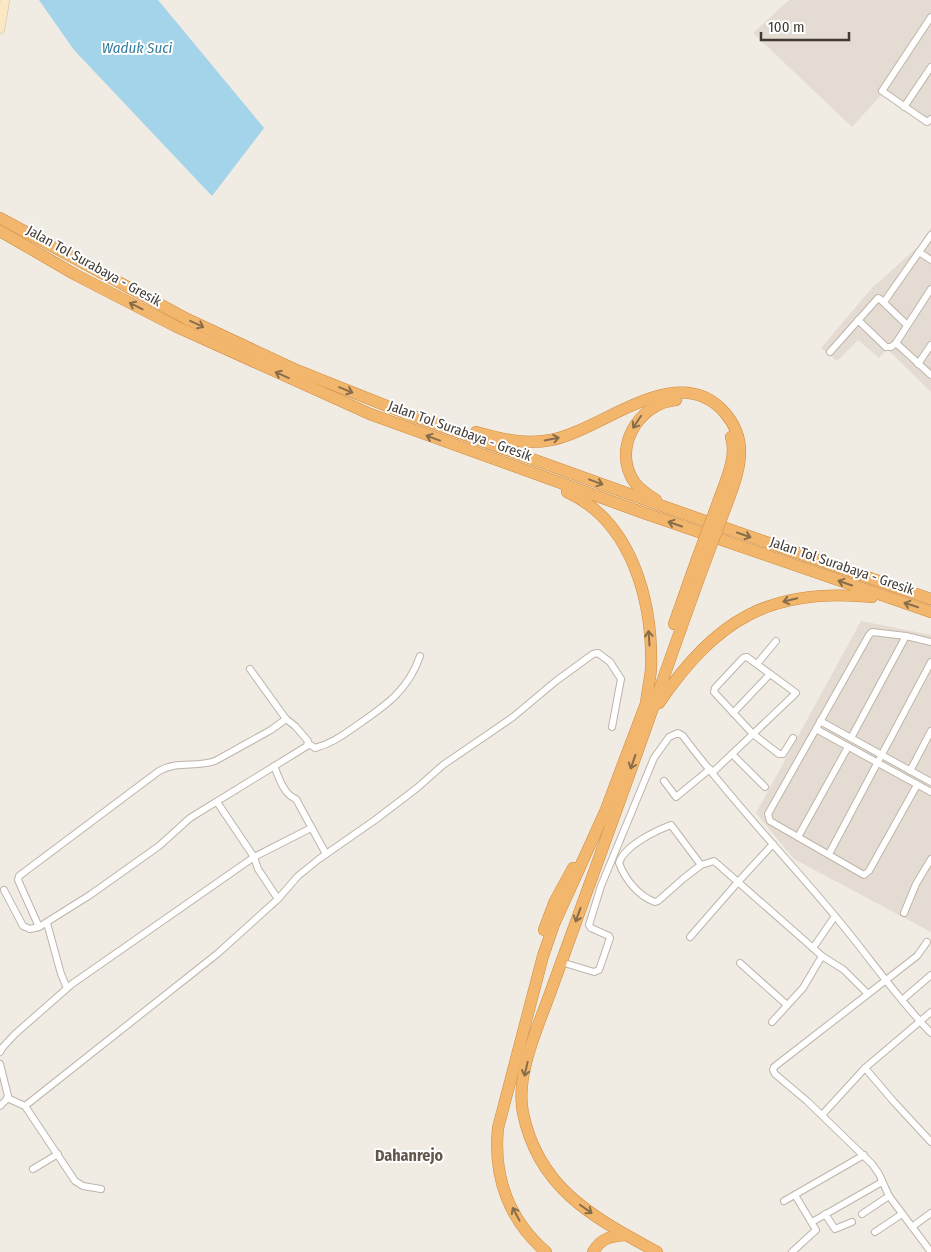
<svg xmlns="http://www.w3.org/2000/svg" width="931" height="1252" viewBox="0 0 931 1252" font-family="'Fira Sans Condensed',sans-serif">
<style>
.residential{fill:#e4dcd2}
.water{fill:#a3d4e9}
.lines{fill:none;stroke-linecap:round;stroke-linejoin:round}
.minor-casing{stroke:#beb4aa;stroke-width:8}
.secondary-casing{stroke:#d0bb99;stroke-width:10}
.motorway-casing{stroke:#cf8a3e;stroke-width:12}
.minor{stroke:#fff;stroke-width:6}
.secondary{stroke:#fae7c4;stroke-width:9}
.motorway{stroke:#f2b76d;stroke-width:11}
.motorway-bridge-casing{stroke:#cf8a3e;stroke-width:12;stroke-linecap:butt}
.motorway-bridge{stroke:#f2b76d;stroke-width:11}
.oneway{stroke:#886d4b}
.labels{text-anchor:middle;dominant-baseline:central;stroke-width:4;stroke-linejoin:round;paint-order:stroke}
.street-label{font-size:14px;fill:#413b34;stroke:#fff}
.water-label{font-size:15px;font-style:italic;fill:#357b9d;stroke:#fff}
.quarter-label{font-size:16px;font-weight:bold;fill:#63574c;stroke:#fff}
</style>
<rect width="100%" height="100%" fill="#f0ebe3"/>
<!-- residential -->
<g class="residential">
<polygon points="789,0 931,0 931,125 909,109 881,95 852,127 753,33"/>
<polygon points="931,228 931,392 887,349 879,358 858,340 837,361 821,348 873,287 919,246"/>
<polygon points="861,621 931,635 931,932 794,859 756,813"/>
</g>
<!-- water -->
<polygon class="water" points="39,0 158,0 264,128 212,196 74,50"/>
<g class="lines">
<defs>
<g id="minor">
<polyline points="931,17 882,91 927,122 931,119"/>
<polyline points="904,107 931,67"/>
<polyline points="919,252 931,260"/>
<polyline points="884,302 931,235"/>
<polyline points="858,320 886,347 891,347 896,343 931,289"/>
<polyline points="896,343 931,375"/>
<polyline points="830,352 878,298 880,299 907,325"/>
<polyline points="918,364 931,345"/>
<polyline points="757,664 776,641"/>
<polyline points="733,713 770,674"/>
<polyline points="820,721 931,782"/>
<polyline points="816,729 931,792"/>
<polyline points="851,738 906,636"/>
<path d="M 309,744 L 315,748 C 331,744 343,735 356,726 C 385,706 408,691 420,656"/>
<polyline points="732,754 765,787"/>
<path d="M 274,766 C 279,777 283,794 296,799 L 326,854"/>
<polyline points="910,771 931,731"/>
<polyline points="713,772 794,695 796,693 747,657 743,658 715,688 714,692 753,734 779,754 783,754 793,738"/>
<polyline points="664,781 676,797 710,769"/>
<polyline points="917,785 869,871 864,875 770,821 768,814 869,635 872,632 906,636 931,642"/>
<polyline points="217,802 254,857 258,869 278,899 298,876 319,859 375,820 417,788 443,765 513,717 556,681 593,654 598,653 610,662 621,679 612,727"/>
<polyline points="798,837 848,747"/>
<polyline points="829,854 931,662"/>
<path d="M 701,865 L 684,878 L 658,901 L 655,902 C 638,896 625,879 619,863 C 624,846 655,831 671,825 L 701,865 L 714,861 L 738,882 L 773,844"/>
<polyline points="4,890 23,926 30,929 39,927 90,895 159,846 190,818 307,746 308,741 295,726 286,719 250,669"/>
<polyline points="904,913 916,884 931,859"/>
<polyline points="47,923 61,974 67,988"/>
<path d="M 39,927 L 18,880 L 19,876 L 159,771 C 179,760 195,768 215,761 L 271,730 L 286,719"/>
<polyline points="690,937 738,882 813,948"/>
<polyline points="927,942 917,956 774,1067 773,1070 775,1074 807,1101 872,1164 879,1174 889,1196 931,1252"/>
<polyline points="822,956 844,970 868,994"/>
<path d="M 561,962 L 594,972 L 599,970 L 610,938 L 609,936 L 591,928 L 589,925 L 601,886 L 654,758 L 669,737 L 678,733 L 683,736 C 730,799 785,856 835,916 C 867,954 896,997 931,1033"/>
<polyline points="740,963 787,1005"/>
<polyline points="902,1000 931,975"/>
<polyline points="772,1022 803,988 822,956 813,948 835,916"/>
<polyline points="0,1052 3,1047 15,1034 72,984 254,857 311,828"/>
<polyline points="0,1064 8,1096 6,1100 0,1106"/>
<polyline points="865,1068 894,1102 931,1142"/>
<polyline points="7,1098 25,1106 217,954 278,899"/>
<polyline points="25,1106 75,1181 83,1186 101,1189"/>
<polyline points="822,1115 865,1068 931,1012"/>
<polyline points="33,1169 58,1154"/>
<polyline points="784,1201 864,1155"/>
<polyline points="825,1214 835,1229 852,1222"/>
<polyline points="862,1214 889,1196"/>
<polyline points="812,1222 882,1182"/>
<polyline points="912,1227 931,1213"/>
<polyline points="875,1232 902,1214"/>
<polyline points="792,1252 816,1230 795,1195"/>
</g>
<polyline id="secondary" points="0,29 5,0"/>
<g id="motorway">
<polyline points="0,218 187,319 294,369 402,412 665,507 931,599"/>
<polyline points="0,231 76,275 175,326 370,414 641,512 931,612"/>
<path d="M 476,432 C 501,439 525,445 551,440 C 603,430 678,358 725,413 C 752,444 737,476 725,509"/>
<path d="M 567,492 C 633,522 653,603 651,669 C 650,681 647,692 646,704"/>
<path d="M 656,500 C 649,495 640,490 635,483 C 611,450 638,403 676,400"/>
<path d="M 717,505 C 724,484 738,458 731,437"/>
<polyline points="674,624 697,559"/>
<path d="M 659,703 C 716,620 769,587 872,597"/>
<polyline points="544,930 555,901 573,868"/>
<path d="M 546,1252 C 509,1220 493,1177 498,1128 L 543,956 L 554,924 L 605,812 L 648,698"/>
<path d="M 593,1252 C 601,1238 611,1236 626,1235"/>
<path d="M 657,1252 C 595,1218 539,1190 523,1113 C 515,1074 539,1025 552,988 C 571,934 591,880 611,825 C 643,738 673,649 705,562"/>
</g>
</defs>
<!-- minor casing -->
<use href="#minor" class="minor-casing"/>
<!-- secondary casing -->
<use href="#secondary" class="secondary-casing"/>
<!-- motorway casing -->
<use href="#motorway" class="motorway-casing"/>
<!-- minor -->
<use href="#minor" class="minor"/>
<!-- secondary -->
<use href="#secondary" class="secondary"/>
<!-- motorway -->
<use href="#motorway" class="motorway"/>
<defs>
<g id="motorway-bridge">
<polyline points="697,559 717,505"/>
<polyline points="705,562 725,509"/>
</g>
</defs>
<!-- motorway-bridge casing -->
<use href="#motorway-bridge" class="motorway-bridge-casing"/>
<!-- motorway-bridge -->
<use href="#motorway-bridge" class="motorway-bridge"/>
</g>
<!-- one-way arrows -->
<defs><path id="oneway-shaft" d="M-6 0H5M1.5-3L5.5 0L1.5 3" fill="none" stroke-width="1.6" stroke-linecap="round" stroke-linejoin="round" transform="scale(1.25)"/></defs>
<g class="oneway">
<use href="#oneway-shaft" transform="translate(136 306) rotate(-153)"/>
<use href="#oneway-shaft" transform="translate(197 324) rotate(25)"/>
<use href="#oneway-shaft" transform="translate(282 375) rotate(-156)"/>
<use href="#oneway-shaft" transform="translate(346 390) rotate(22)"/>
<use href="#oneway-shaft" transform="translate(637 422) rotate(124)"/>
<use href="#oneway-shaft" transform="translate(433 438) rotate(-160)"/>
<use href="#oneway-shaft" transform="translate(552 439) rotate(-11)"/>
<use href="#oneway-shaft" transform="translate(596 482) rotate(20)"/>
<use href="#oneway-shaft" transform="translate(675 524) rotate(-161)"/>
<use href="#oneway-shaft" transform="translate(744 535) rotate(19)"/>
<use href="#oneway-shaft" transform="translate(845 583) rotate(-161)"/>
<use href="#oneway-shaft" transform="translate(790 600) rotate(166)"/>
<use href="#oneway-shaft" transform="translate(911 605) rotate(-162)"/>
<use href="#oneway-shaft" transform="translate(649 638) rotate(-94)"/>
<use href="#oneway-shaft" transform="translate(633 762) rotate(109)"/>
<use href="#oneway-shaft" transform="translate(578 915) rotate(110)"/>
<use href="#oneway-shaft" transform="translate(526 1069) rotate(103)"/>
<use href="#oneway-shaft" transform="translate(586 1209) rotate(35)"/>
<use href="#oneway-shaft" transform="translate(516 1214) rotate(-118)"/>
</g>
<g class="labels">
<!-- street labels -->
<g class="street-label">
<text transform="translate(94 266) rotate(29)">Jalan Tol Surabaya - Gresik</text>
<text transform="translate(460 431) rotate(20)">Jalan Tol Surabaya - Gresik</text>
<text transform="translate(842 566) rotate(19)">Jalan Tol Surabaya - Gresik</text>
</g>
<!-- water labels -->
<g class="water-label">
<text x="137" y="48">Waduk Suci</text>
</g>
<!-- quarter labels -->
<g class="quarter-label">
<text x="409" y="1155">Dahanrejo</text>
</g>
</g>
<!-- scale -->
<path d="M761 32v8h88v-8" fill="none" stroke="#413b34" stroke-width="2.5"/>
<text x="768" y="32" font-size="15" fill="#413b34" stroke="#ffffff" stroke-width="4" paint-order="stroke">100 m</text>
</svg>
